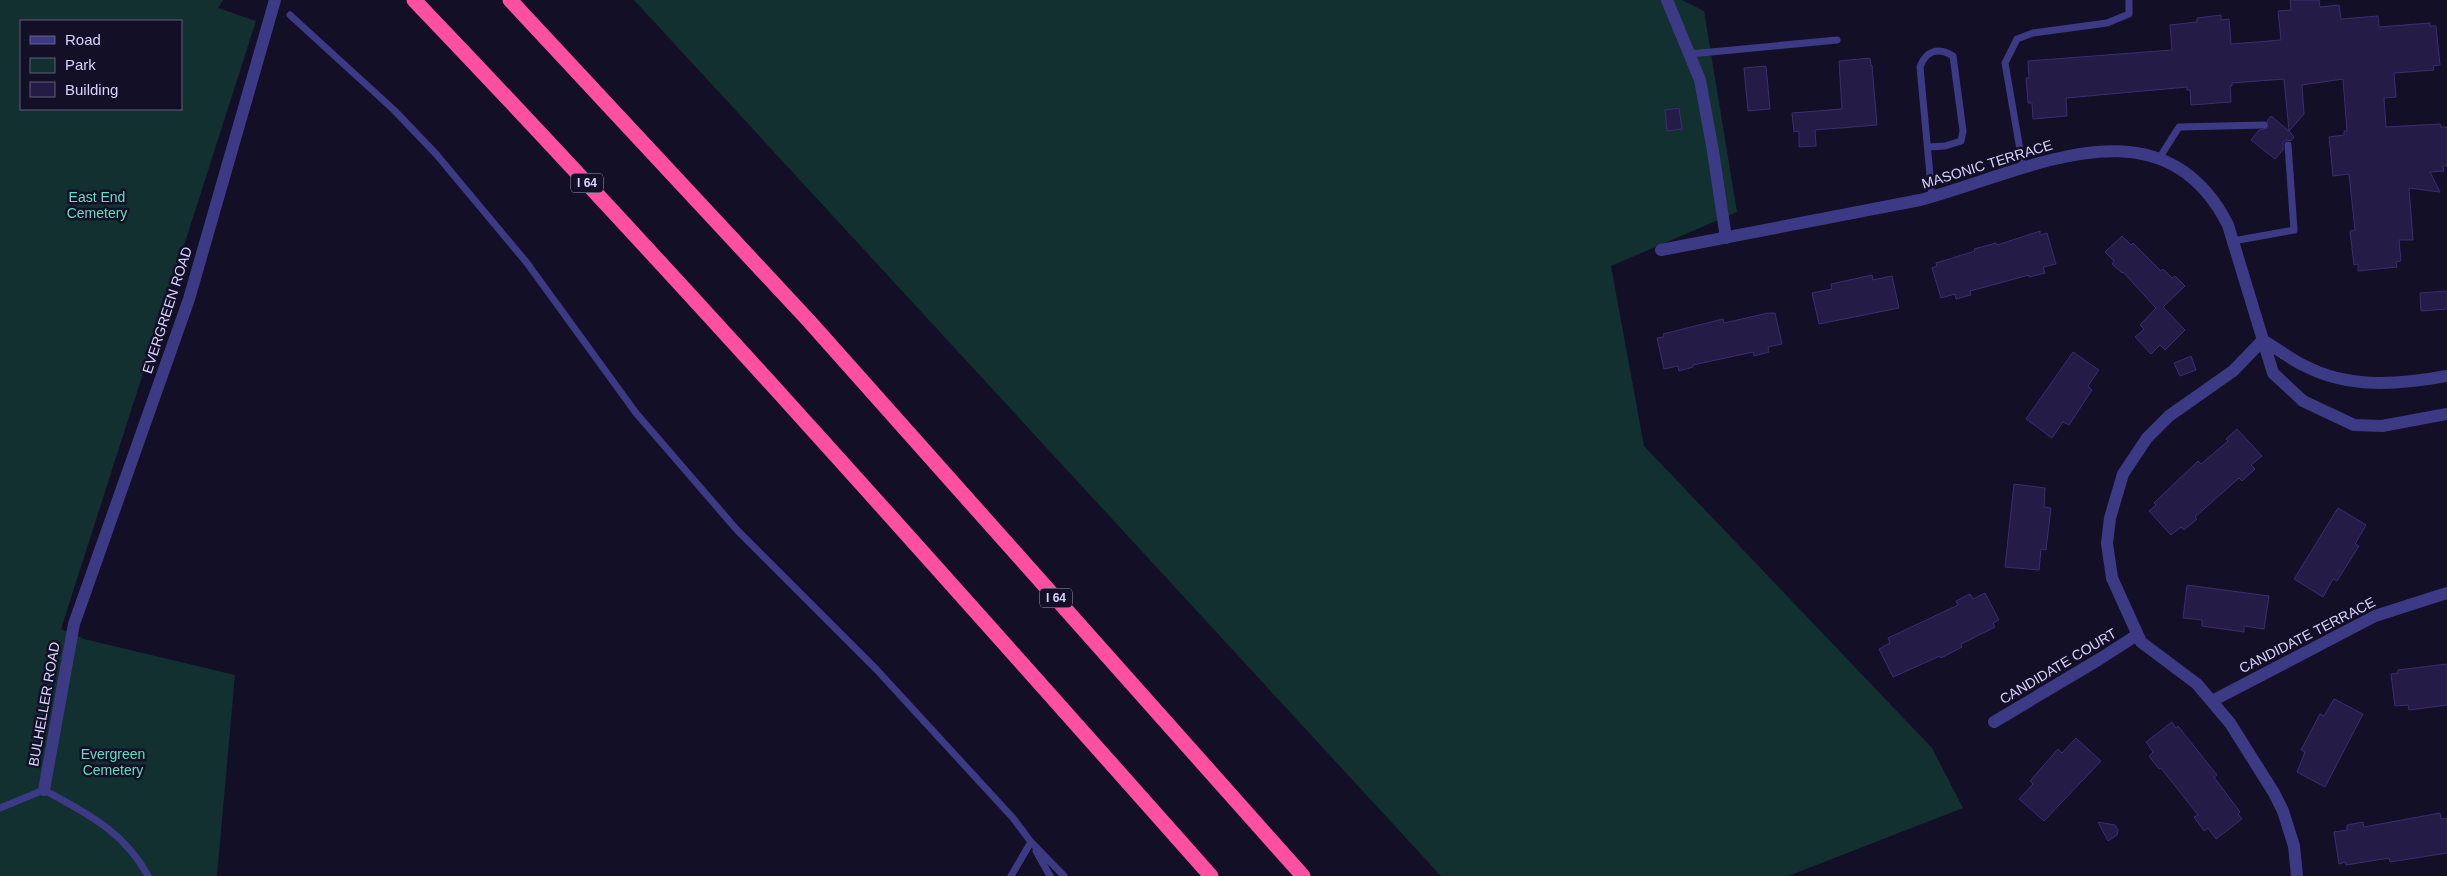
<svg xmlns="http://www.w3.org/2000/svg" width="2447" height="876" viewBox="0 0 2447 876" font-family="Helvetica,sans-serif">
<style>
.green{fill:#12302f;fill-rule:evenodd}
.building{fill:#241b47;stroke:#3b2d73}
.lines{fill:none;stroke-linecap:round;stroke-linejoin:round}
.service{stroke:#3d3a85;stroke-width:7}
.minor{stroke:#3d3a85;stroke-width:12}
.motorway{stroke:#ff4fa3;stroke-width:15}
.labels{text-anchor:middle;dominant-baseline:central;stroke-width:5;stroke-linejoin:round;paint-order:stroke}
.shield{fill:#130f26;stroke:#9e99be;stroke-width:1}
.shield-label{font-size:12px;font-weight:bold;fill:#d9d4ff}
.street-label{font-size:14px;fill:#d9d4ff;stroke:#130f26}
.park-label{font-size:14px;fill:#5fe0c0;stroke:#130f26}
</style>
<rect width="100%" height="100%" fill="#130f26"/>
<!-- green -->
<g class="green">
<path d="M 0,0 L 223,0 L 218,8 L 256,21 L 61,629 L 84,639 L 235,675 L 217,876 L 0,876 ZM 21,21 L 181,21 L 181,109 L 21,109 Z"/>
<polygon points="634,0 1682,0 1704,11 1737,212 1611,266 1644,446 1932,748 1963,808 1788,876 1441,876"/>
</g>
<!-- building -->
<g class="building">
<polygon points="2290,0 2319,0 2320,7 2339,5 2341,19 2378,16 2379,27 2430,23 2430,26 2436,26 2440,65 2433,66 2434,70 2394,73 2396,97 2384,98 2386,127 2440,124 2441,127 2447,127 2447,166 2443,166 2444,171 2430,172 2440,192 2409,188 2413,240 2399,240 2401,261 2396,262 2397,267 2358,271 2358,264 2354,265 2350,231 2355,230 2349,174 2333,176 2329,137 2344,135 2344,131 2347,131 2343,79 2302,85 2304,114 2289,131 2294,137 2291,141 2287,140 2283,142 2283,150 2275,159 2251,140 2259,130 2268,128 2267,121 2271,116 2289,131 2284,79 2232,83 2232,86 2230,86 2231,102 2191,105 2190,90 2187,90 2187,87 2066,98 2067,116 2033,119 2032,103 2028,103 2026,78 2029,78 2028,61 2172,50 2170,25 2197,22 2197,18 2221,15 2221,20 2229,19 2231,44 2281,40 2278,11 2291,10"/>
<polygon points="1870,58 1871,66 1872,65 1877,125 1815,130 1816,146 1799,147 1799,131 1794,132 1792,113 1842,109 1839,61"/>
<polygon points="1766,66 1770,109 1748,111 1744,68"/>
<polygon points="1679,108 1682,129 1667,131 1665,110"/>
<polygon points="2040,231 2040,235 2047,233 2056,264 2043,267 2045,273 2029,277 2029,275 1970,291 1971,295 1956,299 1955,294 1941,298 1932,268 1937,266 1936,263 1975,251 1974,249 1996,243 1997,245"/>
<polygon points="2122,236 2131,245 2133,243 2161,271 2163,269 2172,278 2175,276 2185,286 2163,307 2185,330 2165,350 2160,345 2151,354 2135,337 2144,329 2140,325 2156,308 2123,272 2122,273 2112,264 2114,261 2105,252"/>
<polygon points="1872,275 1873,280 1892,276 1899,308 1819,324 1812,293 1832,289 1831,284"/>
<polygon points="2447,291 2447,309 2421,311 2420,293"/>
<polygon points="1768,313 1775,313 1782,344 1768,347 1769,352 1754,356 1753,352 1693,365 1693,367 1679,371 1678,366 1664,369 1657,338 1664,337 1663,334 1723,319 1724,323"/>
<polygon points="2073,352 2099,370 2088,386 2092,390 2069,425 2063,422 2052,438 2026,419"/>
<polygon points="2191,356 2196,370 2180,376 2174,363"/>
<polygon points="2237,429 2262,456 2251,465 2255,469 2242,481 2239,478 2195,517 2197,519 2184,530 2181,527 2171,535 2149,511 2156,505 2154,503 2198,461 2201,464 2228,441 2226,439"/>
<polygon points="2014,484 2045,488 2044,507 2051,508 2046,550 2041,549 2039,570 2005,567"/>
<polygon points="2338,508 2366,525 2355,544 2359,546 2337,581 2333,579 2323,597 2294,579"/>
<polygon points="2187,585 2269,596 2264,629 2244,626 2244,632 2202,626 2202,620 2183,618"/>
<polygon points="1985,593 1999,620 1993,623 1995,627 1961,644 1962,647 1941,658 1940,656 1893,677 1879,649 1890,643 1888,638 1958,605 1956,601 1970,594 1973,599"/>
<polygon points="2447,664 2447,705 2409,710 2408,705 2395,706 2391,674 2398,673 2398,670"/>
<polygon points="2334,699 2363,714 2325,787 2297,772 2305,752 2301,750 2320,714 2324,716"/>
<polygon points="2172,722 2176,728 2178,726 2217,775 2214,777 2240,812 2238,814 2242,819 2216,839 2208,828 2204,831 2194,817 2198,815 2161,768 2159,769 2149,756 2153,752 2146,742"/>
<polygon points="2076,738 2101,761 2044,821 2019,799 2033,784 2030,781 2058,749 2062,753"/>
<polygon points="2440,813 2441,819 2447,818 2447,853 2390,862 2389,858 2346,865 2345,862 2339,864 2334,832 2347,830 2347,825 2363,822 2364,827"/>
<polygon points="2098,822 2115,825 2118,830 2117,835 2108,841"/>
</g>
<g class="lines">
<!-- service -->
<g class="service">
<polyline points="290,15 394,110 436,154 527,263 636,413 737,530 876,669 1013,818 1031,842 1011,876"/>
<polyline points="1690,54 1837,40"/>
<path d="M 1929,147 L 1945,146 L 1961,141 L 1963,131 L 1953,56 C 1938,47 1926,50 1920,67 L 1932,197"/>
<polyline points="2160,157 2179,127 2264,125"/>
<polyline points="2023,167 2005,63 2017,39 2033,33 2107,23 2129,14 2129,0"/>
<polyline points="2233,241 2294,230 2288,145"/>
<path d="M 0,808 L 44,790 C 86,813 124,831 148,876"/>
<polyline points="1031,842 1064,876"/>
<polyline points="1036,851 1050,876"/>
</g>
<!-- minor -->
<g class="minor">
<polyline points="1667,0 1700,80 1713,151 1726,238"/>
<path d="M 1661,250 L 1920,200 C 2024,173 2161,93 2228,225 L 2273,373 L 2303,401 L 2354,425 L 2382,426 L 2447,414"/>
<polyline points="2263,340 2233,371 2169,416 2147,438 2123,474 2110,518 2107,543 2112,578 2141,642 2197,684 2230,723 2274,793 2283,811 2294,846 2297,876"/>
<path d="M 2263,340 C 2276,348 2289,358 2303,365 C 2348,389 2398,385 2447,376"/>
<polyline points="2212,701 2375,616 2447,593"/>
<polyline points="1994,722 2098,660 2137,635"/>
<polyline points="44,790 74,624 189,299 275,0"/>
</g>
<!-- motorway -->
<g class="motorway">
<path d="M 414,0 C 687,285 949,581 1211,876"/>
<polyline points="510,0 809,321 1303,876"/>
</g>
</g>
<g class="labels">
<!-- shield labels -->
<g class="shield">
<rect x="571" y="173.5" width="32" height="19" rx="4"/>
<rect x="1040" y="588.5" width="32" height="19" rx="4"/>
</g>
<g class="shield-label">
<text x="587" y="183">I 64</text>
<text x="1056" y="598">I 64</text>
</g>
<!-- street labels -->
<g class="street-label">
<text transform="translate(1987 164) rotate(-17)">MASONIC TERRACE</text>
<text transform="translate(167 310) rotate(-72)">EVERGREEN ROAD</text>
<text transform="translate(2307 635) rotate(-27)">CANDIDATE TERRACE</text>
<text transform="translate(2058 666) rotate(-31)">CANDIDATE COURT</text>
<text transform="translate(44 704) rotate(-80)">BULHELLER ROAD</text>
</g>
<!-- park labels -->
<g class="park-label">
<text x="97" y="197">East End<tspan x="97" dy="16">Cemetery</tspan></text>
<text x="113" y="754">Evergreen<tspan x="113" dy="16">Cemetery</tspan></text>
</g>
</g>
<!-- legend -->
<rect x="20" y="20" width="162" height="90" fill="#130f26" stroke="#625e7d"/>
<rect x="30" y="36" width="25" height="8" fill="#3d3a85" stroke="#625e7d"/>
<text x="65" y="45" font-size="15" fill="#d9d4ff">Road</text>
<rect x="30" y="58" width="25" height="15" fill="#12302f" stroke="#625e7d"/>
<text x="65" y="70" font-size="15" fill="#d9d4ff">Park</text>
<rect x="30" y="82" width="25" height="15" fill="#241b47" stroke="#625e7d"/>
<text x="65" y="95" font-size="15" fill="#d9d4ff">Building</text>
</svg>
